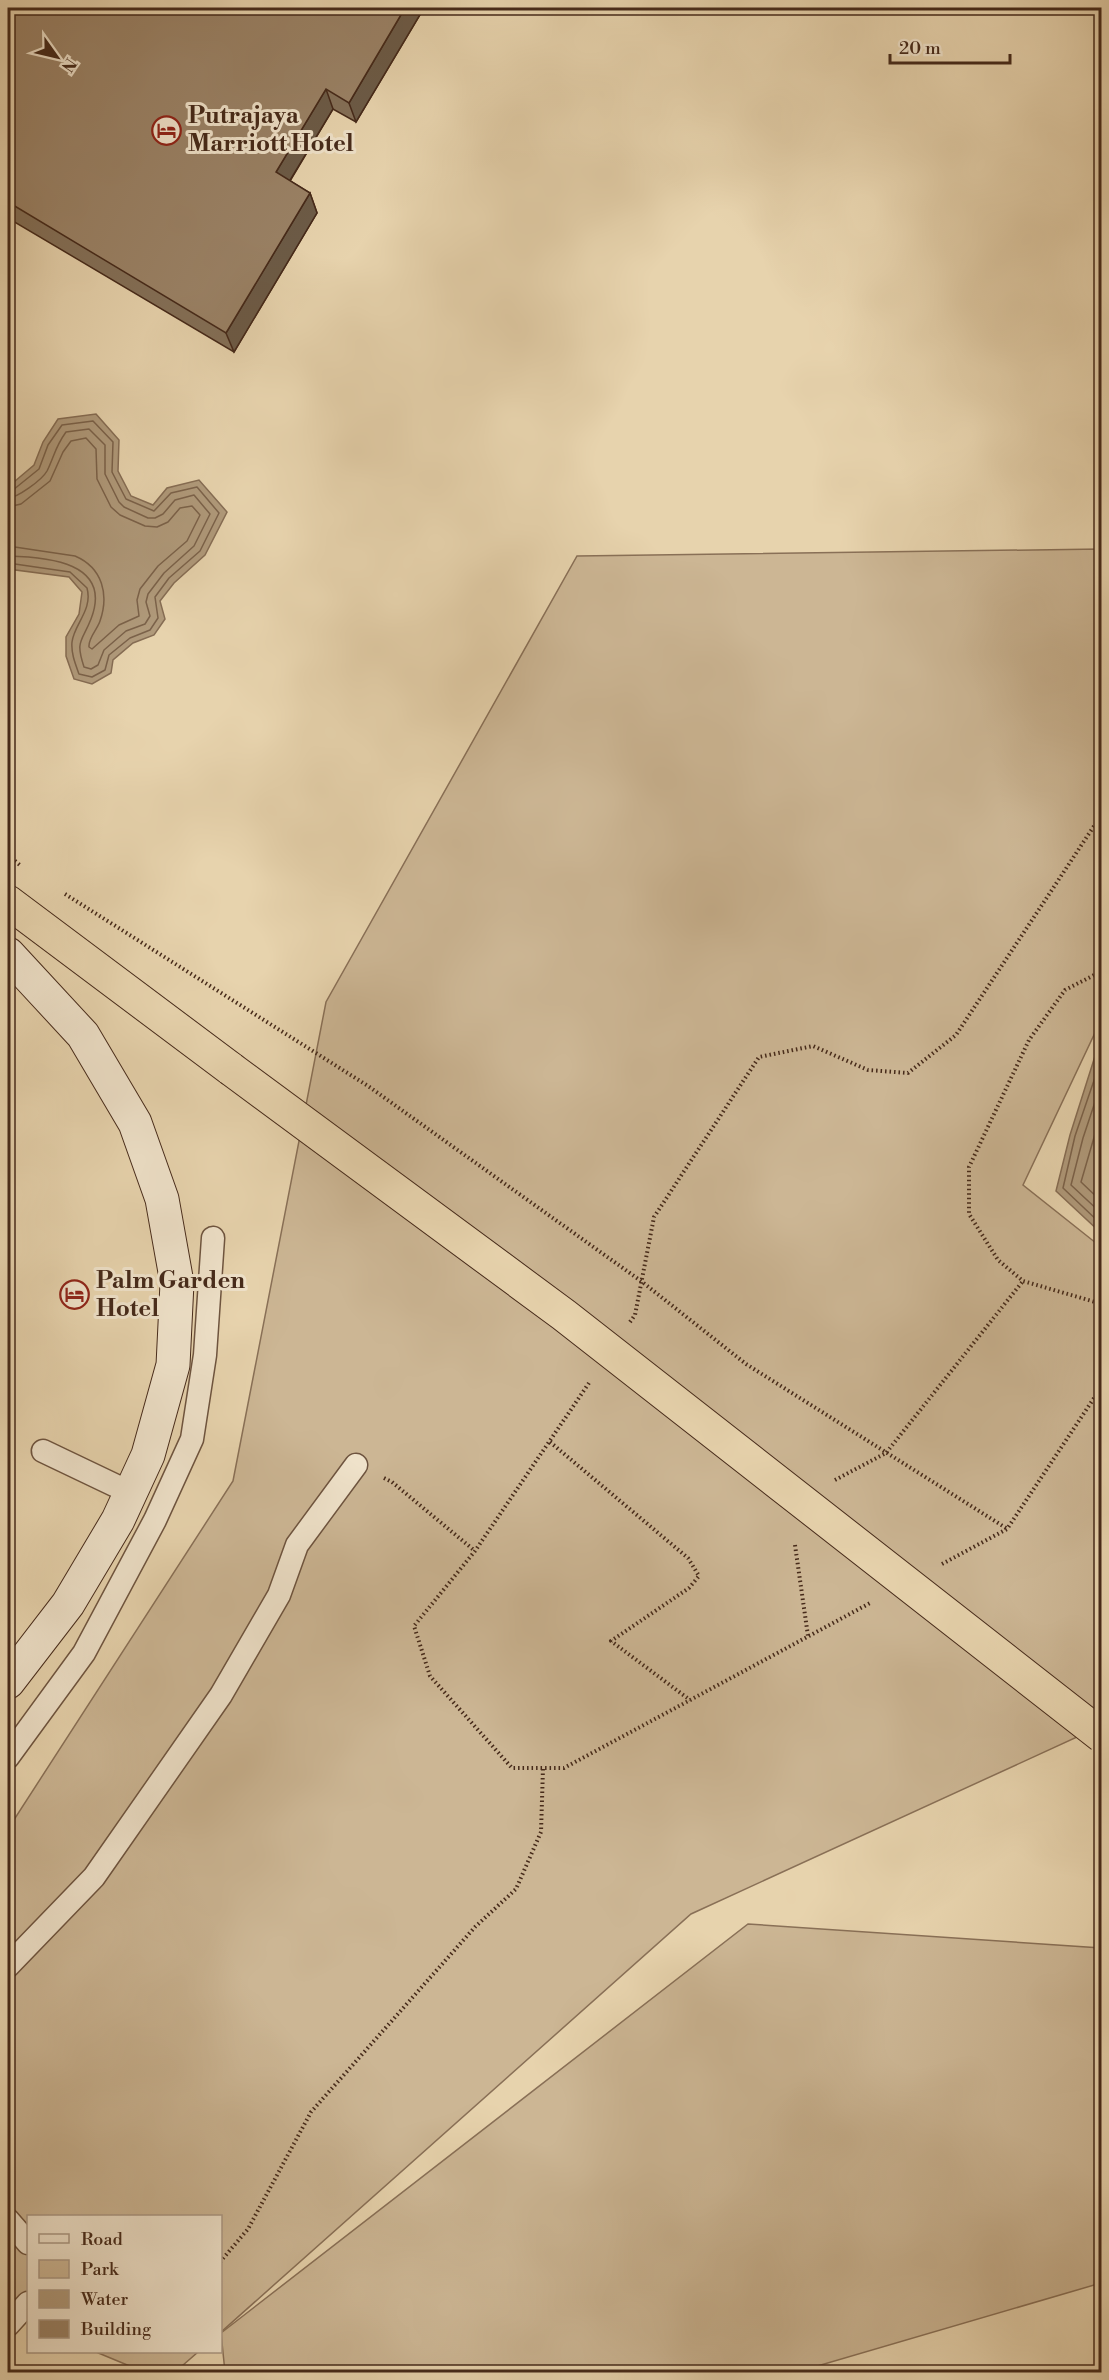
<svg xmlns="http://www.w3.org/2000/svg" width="1109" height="2380" viewBox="0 0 1109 2380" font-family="'Libre Bodoni',serif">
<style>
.green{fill:#ccb694;stroke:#897057;stroke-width:1.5}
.water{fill:#b09a7b;stroke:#866d54;stroke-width:1.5}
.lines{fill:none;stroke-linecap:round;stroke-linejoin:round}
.shore{stroke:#7b624a;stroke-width:1.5}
.lane-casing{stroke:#6e543f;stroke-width:25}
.secondary-casing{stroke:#462a1a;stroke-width:35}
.highway-casing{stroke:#462a1a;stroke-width:35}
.path{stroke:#462a1a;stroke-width:4;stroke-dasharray:1.5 3;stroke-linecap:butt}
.lane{stroke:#efe2ca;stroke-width:22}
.secondary{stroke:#efe2ca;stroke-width:33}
.highway{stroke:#e7d3ad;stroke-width:33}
.highway-bridge-casing{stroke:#462a1a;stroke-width:35;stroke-linecap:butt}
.highway-bridge{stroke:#e7d3ad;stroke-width:33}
.wall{fill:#847058;stroke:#462a1a;stroke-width:1.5}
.shaded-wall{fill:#6c5b47;stroke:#462a1a;stroke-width:1.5}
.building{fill:#9a8266;stroke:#462a1a;stroke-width:1.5}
.labels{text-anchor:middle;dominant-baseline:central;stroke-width:6;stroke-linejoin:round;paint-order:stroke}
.poi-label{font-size:24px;font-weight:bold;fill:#462a1a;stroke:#efe2ca;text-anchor:start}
</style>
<rect width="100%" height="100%" fill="#e7d3ad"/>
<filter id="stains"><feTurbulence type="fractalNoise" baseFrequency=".00333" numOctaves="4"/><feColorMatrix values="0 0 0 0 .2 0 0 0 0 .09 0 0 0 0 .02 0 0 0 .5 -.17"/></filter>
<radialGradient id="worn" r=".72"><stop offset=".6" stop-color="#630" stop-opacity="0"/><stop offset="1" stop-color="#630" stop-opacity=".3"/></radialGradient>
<!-- green -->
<g class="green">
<polygon points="1101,549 1101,1020 1023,1185 1101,1247 1101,1726 691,1914 221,2332 220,2216 28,2216 28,2321 8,2312 8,1829 233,1481 326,1002 577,556"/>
<polygon points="748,1924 1101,1948 1101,2283 797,2372 225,2372 221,2333"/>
<polygon points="96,2352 198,2352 175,2372 144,2372"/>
</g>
<!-- water -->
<g class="water">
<polygon points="96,414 119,440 118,471 131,496 153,505 167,488 199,480 227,512 205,555 174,583 160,601 165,619 154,635 133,643 113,660 111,673 92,684 74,679 66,656 66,637 79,614 82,592 69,577 8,569 8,487 34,465 43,442 58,419"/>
<polygon points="1101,1050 1101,1233 1056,1191 1070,1135 1096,1053"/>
</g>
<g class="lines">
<!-- shore -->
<g class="shore">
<path d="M 8,491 L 13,490 L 39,469 L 48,445 L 62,425 L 93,421 L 113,442 L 112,472 L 126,499 L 154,511 L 171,493 L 197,487 L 219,513 L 200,551 L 169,578 L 155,597 L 158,618 L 150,630 L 130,638 L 109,655 L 105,670 L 92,677 L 79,674 C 75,663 71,653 72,642 C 74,624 93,610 87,588 L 70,572 L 8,563"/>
<path d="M 8,498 C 17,498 42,480 47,471 C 54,457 55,447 66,432 L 89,429 L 105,445 L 105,474 L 119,502 L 124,507 L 148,518 L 155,518 L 163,514 L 175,500 L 194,495 L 210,514 L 194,546 L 164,573 L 148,594 L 146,602 L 150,616 L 145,624 L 126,631 L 104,650 L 98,665 L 91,669 L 84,667 C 75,640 82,642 91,619 C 113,562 47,557 8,556"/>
<path d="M 8,507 L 21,504 L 50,481 L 63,452 L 71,441 L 86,438 L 96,449 L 97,479 L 111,507 L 120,515 L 145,526 L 157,527 L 168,522 L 180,508 L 192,506 L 200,515 L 187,541 L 158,566 L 140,589 L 137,600 L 139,616 L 119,625 L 92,649 L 89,647 C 88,638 97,630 100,621 C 109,595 103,568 75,556 L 8,546"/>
<polyline points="1102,1057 1075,1136 1063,1188 1102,1225"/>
<polyline points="1102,1081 1083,1138 1071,1185 1102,1214"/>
<polyline points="1102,1110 1081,1182 1102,1202"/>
</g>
<defs>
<g id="lane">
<polyline points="43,1451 131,1493"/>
<polyline points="8,1757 84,1653 155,1520 192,1439 205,1355 213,1238"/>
<polyline points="8,1966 94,1877 221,1695 279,1595 297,1545 356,1465"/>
<polyline points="8,2220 28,2243"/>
<polyline points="8,2325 28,2303"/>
</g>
<polyline id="secondary" points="8,954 83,1035 135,1123 162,1199 177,1283 173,1365 148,1455 118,1520 68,1604 8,1682"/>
<polyline id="highway" points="8,902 231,1069"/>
</defs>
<!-- lane casing -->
<use href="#lane" class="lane-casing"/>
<!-- secondary casing -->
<use href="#secondary" class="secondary-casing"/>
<!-- highway casing -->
<use href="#highway" class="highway-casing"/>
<!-- path -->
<g class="path">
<polyline points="8,855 21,866"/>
<polyline points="65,894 368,1086 641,1281 746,1364 1006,1528"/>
<polyline points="1102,971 1065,990 1029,1040 969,1167 969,1214 998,1260 1023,1281 1102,1304"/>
<polyline points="630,1322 635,1315 654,1217 759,1057 813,1046 868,1070 908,1073 956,1035 1102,814"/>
<polyline points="589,1383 475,1551 414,1626 430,1676 512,1768 564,1768 872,1602"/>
<polyline points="550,1442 688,1558 699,1576 689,1588 611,1641 690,1700"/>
<polyline points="384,1478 392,1482 475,1551"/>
<polyline points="835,1480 886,1453 1023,1281"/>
<polyline points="795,1545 808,1636"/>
<polyline points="942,1564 1007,1529 1102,1386"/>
<polyline points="220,2262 248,2229 311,2112 475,1927 516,1889 541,1832 543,1768"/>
</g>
<!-- lane -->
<use href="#lane" class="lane"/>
<!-- secondary -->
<use href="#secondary" class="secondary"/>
<!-- highway -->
<use href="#highway" class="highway"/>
<defs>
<polyline id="highway-bridge" points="231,1069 564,1315 1102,1736"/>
</defs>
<!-- highway-bridge casing -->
<use href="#highway-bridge" class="highway-bridge-casing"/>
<!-- highway-bridge -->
<use href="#highway-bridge" class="highway-bridge"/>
</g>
<!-- wall -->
<polygon class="wall" points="8,8 424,8 356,122 333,109 290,181 310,193 317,213 234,352 13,221 8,230"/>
<!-- shaded-wall -->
<g class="shaded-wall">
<polygon points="405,8 424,8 356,122 349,103"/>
<polygon points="326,89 333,109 283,192 276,172"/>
<polygon points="310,193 317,213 234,352 226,333"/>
<polygon points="8,204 13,221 8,230"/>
</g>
<!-- building -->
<polygon class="building" points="8,8 405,8 349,103 326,89 276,172 310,193 226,333 8,202"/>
<!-- icons -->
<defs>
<symbol id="hotel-ring" viewBox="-11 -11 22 22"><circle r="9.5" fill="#efe2ca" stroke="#8f2418" stroke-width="1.5"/><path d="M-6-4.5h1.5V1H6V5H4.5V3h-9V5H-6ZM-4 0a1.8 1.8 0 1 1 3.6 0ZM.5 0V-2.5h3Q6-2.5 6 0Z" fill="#8f2418"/></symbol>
</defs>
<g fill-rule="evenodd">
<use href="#hotel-ring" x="150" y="114" width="33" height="33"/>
<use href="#hotel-ring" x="58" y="1278" width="33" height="33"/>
</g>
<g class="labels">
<!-- poi labels -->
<g class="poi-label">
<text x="188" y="116">Putrajaya<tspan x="188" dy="28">Marriott Hotel</tspan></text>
<text x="96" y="1281">Palm Garden<tspan x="96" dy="28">Hotel</tspan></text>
</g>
</g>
<!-- margin -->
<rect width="1109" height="2380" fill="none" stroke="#e7d3ad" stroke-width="30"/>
<rect x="9" y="9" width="1091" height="2362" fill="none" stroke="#462a1a" stroke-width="3"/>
<rect x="15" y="15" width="1079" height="2350" fill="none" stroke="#462a1a" stroke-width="1.5"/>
<!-- legend -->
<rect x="27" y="2215" width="195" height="138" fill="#efe2ca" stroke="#ab9884" stroke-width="1.5"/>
<rect x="39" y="2234" width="30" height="9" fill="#efe2ca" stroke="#ab9884" stroke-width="1.5"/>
<text x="81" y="2245" font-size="18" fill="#462a1a">Road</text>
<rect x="39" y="2260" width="30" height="18" fill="#ccb694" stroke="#ab9884" stroke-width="1.5"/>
<text x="81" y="2275" font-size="18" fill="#462a1a">Park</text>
<rect x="39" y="2290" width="30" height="18" fill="#b09a7b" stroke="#ab9884" stroke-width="1.5"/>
<text x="81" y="2305" font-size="18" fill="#462a1a">Water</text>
<rect x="39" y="2320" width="30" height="18" fill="#9a8266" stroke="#ab9884" stroke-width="1.5"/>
<text x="81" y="2335" font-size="18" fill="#462a1a">Building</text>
<!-- north arrow -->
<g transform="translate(57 57) rotate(124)" stroke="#efe2ca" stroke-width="4.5" paint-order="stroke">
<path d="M0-4.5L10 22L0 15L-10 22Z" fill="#462a1a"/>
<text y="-9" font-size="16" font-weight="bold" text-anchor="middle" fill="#462a1a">N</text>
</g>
<!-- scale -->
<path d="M890 54v9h120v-9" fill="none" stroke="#462a1a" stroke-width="3"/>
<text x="899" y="54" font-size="18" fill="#462a1a" stroke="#efe2ca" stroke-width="4.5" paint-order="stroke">20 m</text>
<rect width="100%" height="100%" filter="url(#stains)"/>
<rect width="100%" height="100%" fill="url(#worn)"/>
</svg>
